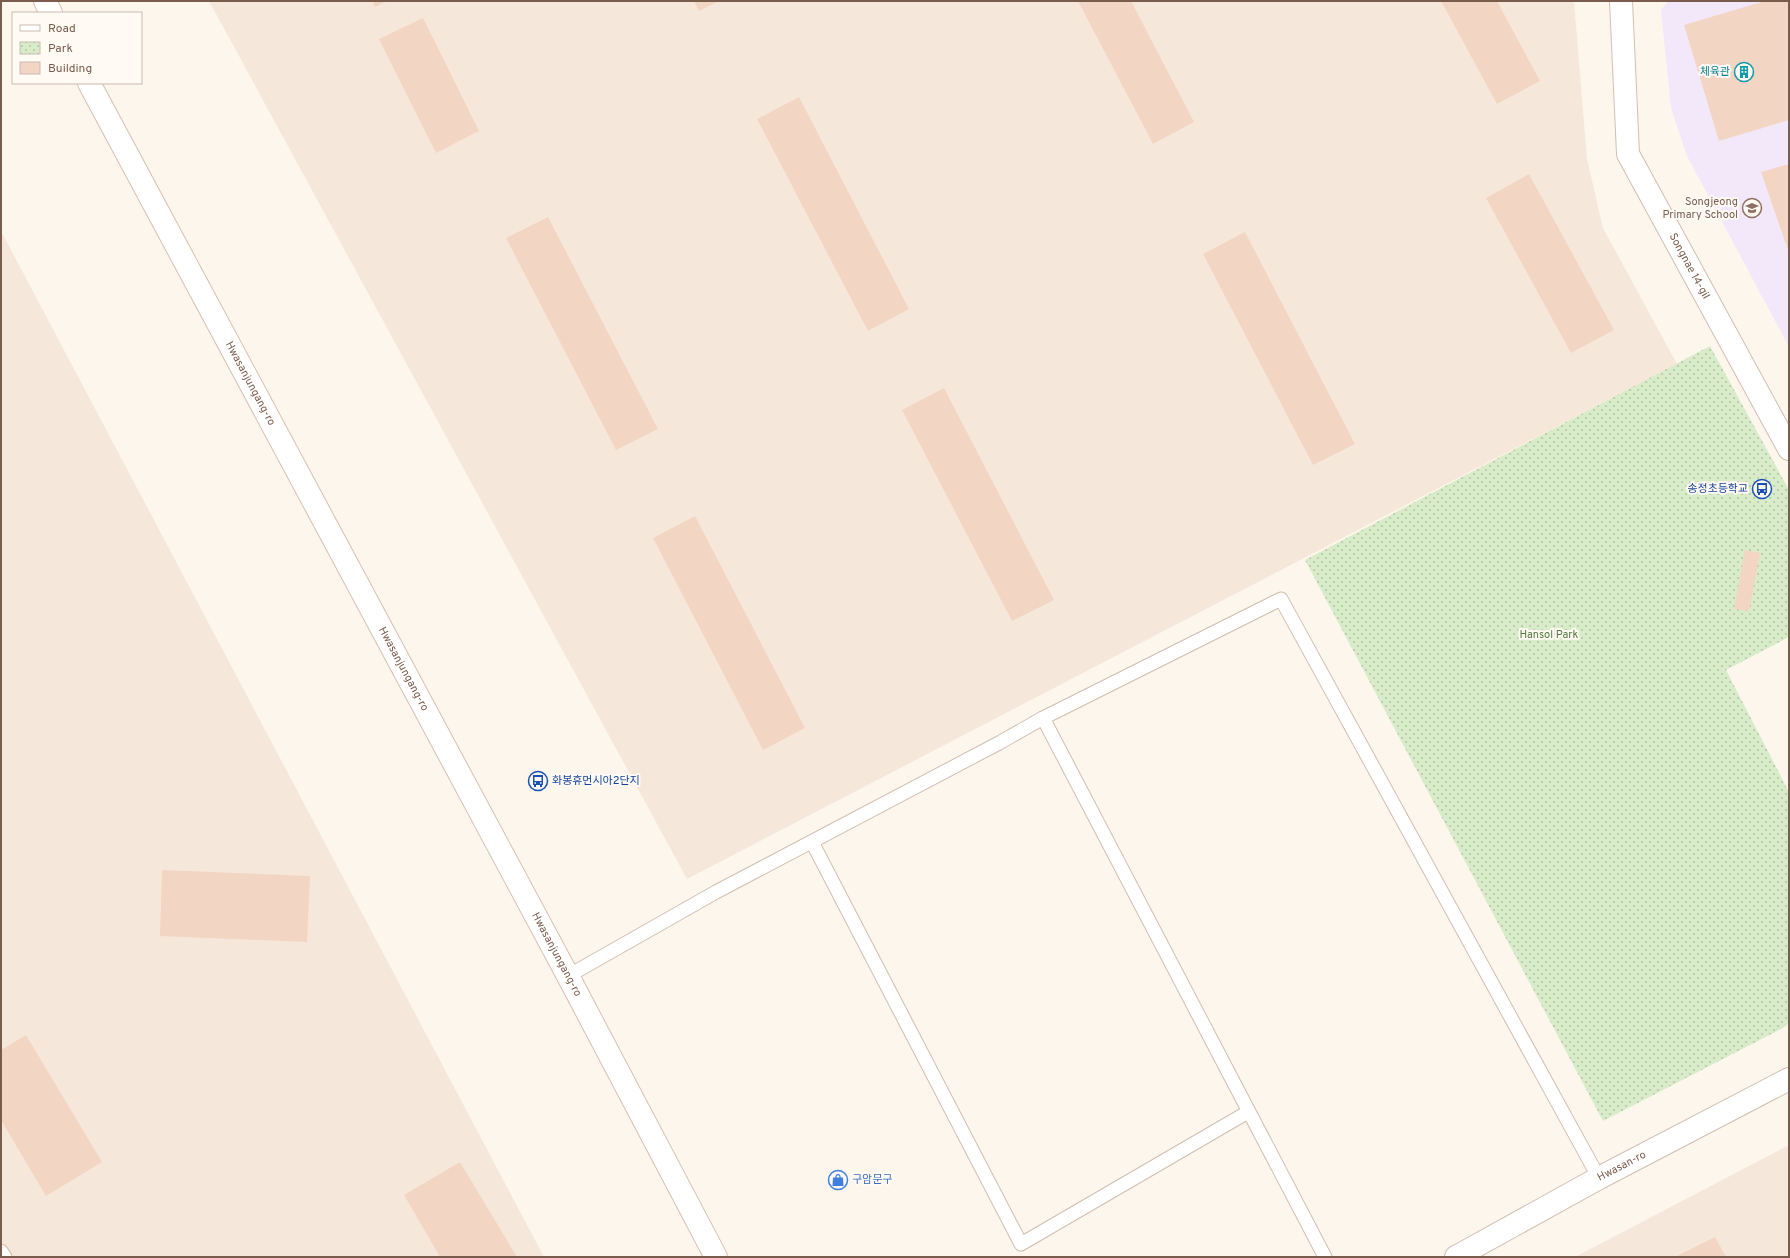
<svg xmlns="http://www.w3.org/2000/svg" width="1790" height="1258" viewBox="0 0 1790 1258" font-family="Overpass,'Noto Sans KR',sans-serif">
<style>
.residential{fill:#f5e8da}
.education{fill:#f3e8fa}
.park{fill:url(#park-dots)}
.building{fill:#f3d5c3}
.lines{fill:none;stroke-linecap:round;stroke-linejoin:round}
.service-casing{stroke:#d1beb0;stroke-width:15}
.minor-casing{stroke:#d1beb0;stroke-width:24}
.tertiary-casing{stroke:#d1beb0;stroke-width:24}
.secondary-casing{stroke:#d6c0b0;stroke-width:24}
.service{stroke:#fff;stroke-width:13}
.minor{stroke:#fff;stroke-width:22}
.tertiary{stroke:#fff;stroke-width:22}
.secondary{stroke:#fff;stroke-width:22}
.labels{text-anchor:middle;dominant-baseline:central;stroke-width:4;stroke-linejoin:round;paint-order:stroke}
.culture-label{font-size:11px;fill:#0d838f;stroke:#fffaf3;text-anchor:end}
.education-label{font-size:11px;fill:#785e54;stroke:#fffaf3;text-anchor:end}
.street-label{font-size:11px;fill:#7a5c4d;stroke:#fffaf3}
.transit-label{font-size:11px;fill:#164399;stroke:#fffaf3;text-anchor:end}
.park-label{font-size:11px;fill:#537a41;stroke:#fffaf3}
.shop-label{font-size:11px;fill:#366cbe;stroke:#fffaf3;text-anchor:start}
</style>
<defs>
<pattern id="park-dots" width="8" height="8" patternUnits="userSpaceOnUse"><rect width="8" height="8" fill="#d8ecc9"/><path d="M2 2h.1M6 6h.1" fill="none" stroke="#b4c2a5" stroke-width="1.8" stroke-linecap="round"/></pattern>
</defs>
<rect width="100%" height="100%" fill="#fdf6ec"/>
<!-- residential -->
<g class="residential">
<polygon points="209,1 1574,1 1587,159 1603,228 1677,364 687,879"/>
<polygon points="1,231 544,1257 1,1257"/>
<polygon points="1789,1145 1789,1257 1575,1257"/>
</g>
<!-- education -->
<polygon class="education" points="1668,1 1789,1 1789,347 1687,156 1671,108 1661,10"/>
<!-- park -->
<polygon class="park" points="1710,346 1789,490 1789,637 1726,670 1789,792 1789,1023 1783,1028 1603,1121 1305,560"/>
<!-- building -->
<g class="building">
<polygon points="373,1 387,1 375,7"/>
<polygon points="694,1 719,1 699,11"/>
<polygon points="1078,1 1131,1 1194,122 1153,144"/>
<polygon points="1441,1 1497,1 1540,81 1497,104"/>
<polygon points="1765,1 1789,1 1789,120 1719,141 1684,25"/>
<polygon points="423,18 479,131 436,153 379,39"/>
<polygon points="799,97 909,309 868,331 757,119"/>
<polygon points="1789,164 1789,253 1761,172"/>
<polygon points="1529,174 1614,330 1571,353 1486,198"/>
<polygon points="548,217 658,429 616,450 506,238"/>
<polygon points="1245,232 1355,444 1313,465 1203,254"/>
<polygon points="944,388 1054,600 1012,621 902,410"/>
<polygon points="695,516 805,728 763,750 653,538"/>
<polygon points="1745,550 1760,553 1749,611 1734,609"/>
<polygon points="162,870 310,876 307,942 160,936"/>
<polygon points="26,1035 102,1162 46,1196 1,1120 1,1050"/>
<polygon points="460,1162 517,1257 440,1257 404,1195"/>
<polygon points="1715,1237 1726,1257 1675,1257"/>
</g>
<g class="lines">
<defs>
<g id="service">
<polyline points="1043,718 1325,1257"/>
<polyline points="812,842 1021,1244 1248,1112"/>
<polyline points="568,976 716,892 999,743 1043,718 1281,599 1599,1178"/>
<polyline points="1,1251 5,1257"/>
</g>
<g id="minor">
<path id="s1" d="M 1621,1 L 1628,154 L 1789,449"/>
</g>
<g id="tertiary">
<path id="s2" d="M 1456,1257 L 1599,1178 L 1789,1079"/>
</g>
<g id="secondary">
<polyline points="45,1 51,13"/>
<path id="s3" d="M 89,83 L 568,976 L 716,1257"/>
</g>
</defs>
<!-- service casing -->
<use href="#service" class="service-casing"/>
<!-- minor casing -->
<use href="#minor" class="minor-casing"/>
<!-- tertiary casing -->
<use href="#tertiary" class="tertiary-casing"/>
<!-- secondary casing -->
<use href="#secondary" class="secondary-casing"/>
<!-- service -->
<use href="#service" class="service"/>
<!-- minor -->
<use href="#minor" class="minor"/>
<!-- tertiary -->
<use href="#tertiary" class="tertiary"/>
<!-- secondary -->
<use href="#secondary" class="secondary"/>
</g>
<!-- icons -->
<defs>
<symbol id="building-ring" viewBox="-11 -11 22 22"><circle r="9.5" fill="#fffaf3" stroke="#0f9aa8" stroke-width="1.5"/><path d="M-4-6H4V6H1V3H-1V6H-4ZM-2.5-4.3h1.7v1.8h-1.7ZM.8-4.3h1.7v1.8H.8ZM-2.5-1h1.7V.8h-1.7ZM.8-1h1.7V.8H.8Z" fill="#0f9aa8"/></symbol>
<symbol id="school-ring" viewBox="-11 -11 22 22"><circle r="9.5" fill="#fffaf3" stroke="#8d6e63" stroke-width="1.5"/><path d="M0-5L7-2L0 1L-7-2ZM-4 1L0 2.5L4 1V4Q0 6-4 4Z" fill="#8d6e63"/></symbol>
<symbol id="bus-ring" viewBox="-11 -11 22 22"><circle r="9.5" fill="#fffaf3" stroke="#1a4fb4" stroke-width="1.5"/><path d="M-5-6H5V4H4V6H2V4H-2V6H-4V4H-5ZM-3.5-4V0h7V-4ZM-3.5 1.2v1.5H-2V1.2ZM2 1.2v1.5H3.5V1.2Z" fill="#1a4fb4"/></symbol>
<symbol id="shop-ring" viewBox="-11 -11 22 22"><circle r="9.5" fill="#fffaf3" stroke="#3f7fe0" stroke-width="1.5"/><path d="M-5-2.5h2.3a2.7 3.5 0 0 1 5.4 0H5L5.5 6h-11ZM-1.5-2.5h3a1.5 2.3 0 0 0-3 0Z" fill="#3f7fe0"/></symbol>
</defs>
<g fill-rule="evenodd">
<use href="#building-ring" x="1733" y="61" width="22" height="22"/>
<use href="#school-ring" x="1741" y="197" width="22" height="22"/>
<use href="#bus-ring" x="1751" y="478" width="22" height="22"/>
<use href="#bus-ring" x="527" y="770" width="22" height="22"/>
<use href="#shop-ring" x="827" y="1169" width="22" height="22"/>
</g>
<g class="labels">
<!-- culture labels -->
<g class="culture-label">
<text x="1730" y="72">체육관</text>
</g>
<!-- education labels -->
<g class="education-label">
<text x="1738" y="202">Songjeong<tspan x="1738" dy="13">Primary School</tspan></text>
</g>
<!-- street labels -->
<g class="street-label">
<text stroke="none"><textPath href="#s1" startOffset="281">Songnae 14-gil</textPath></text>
<text stroke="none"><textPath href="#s3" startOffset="341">Hwasanjungang-ro</textPath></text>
<text stroke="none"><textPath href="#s3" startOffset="665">Hwasanjungang-ro</textPath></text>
<text stroke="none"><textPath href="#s3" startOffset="989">Hwasanjungang-ro</textPath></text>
<text stroke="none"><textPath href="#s2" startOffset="189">Hwasan-ro</textPath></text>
</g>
<!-- transit labels -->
<g class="transit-label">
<text x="1748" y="489">송정초등학교</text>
<text x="552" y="781" text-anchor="start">화봉휴먼시아2단지</text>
</g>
<!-- park labels -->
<g class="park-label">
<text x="1549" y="635">Hansol Park</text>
</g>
<!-- shop labels -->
<g class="shop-label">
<text x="852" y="1180">구암문구</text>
</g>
</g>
<!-- border -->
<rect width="1790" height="1258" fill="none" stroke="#7a5c4d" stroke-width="4"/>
<!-- legend -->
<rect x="12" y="12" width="130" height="72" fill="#fffaf3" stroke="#cabbb1"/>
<rect x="20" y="25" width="20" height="6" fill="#ffffff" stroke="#cabbb1"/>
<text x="48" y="32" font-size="12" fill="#7a5c4d">Road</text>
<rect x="20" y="42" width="20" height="12" fill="url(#park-dots)" stroke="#cabbb1"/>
<text x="48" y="52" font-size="12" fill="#7a5c4d">Park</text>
<rect x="20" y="62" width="20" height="12" fill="#f3d5c3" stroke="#cabbb1"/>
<text x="48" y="72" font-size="12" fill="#7a5c4d">Building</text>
</svg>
